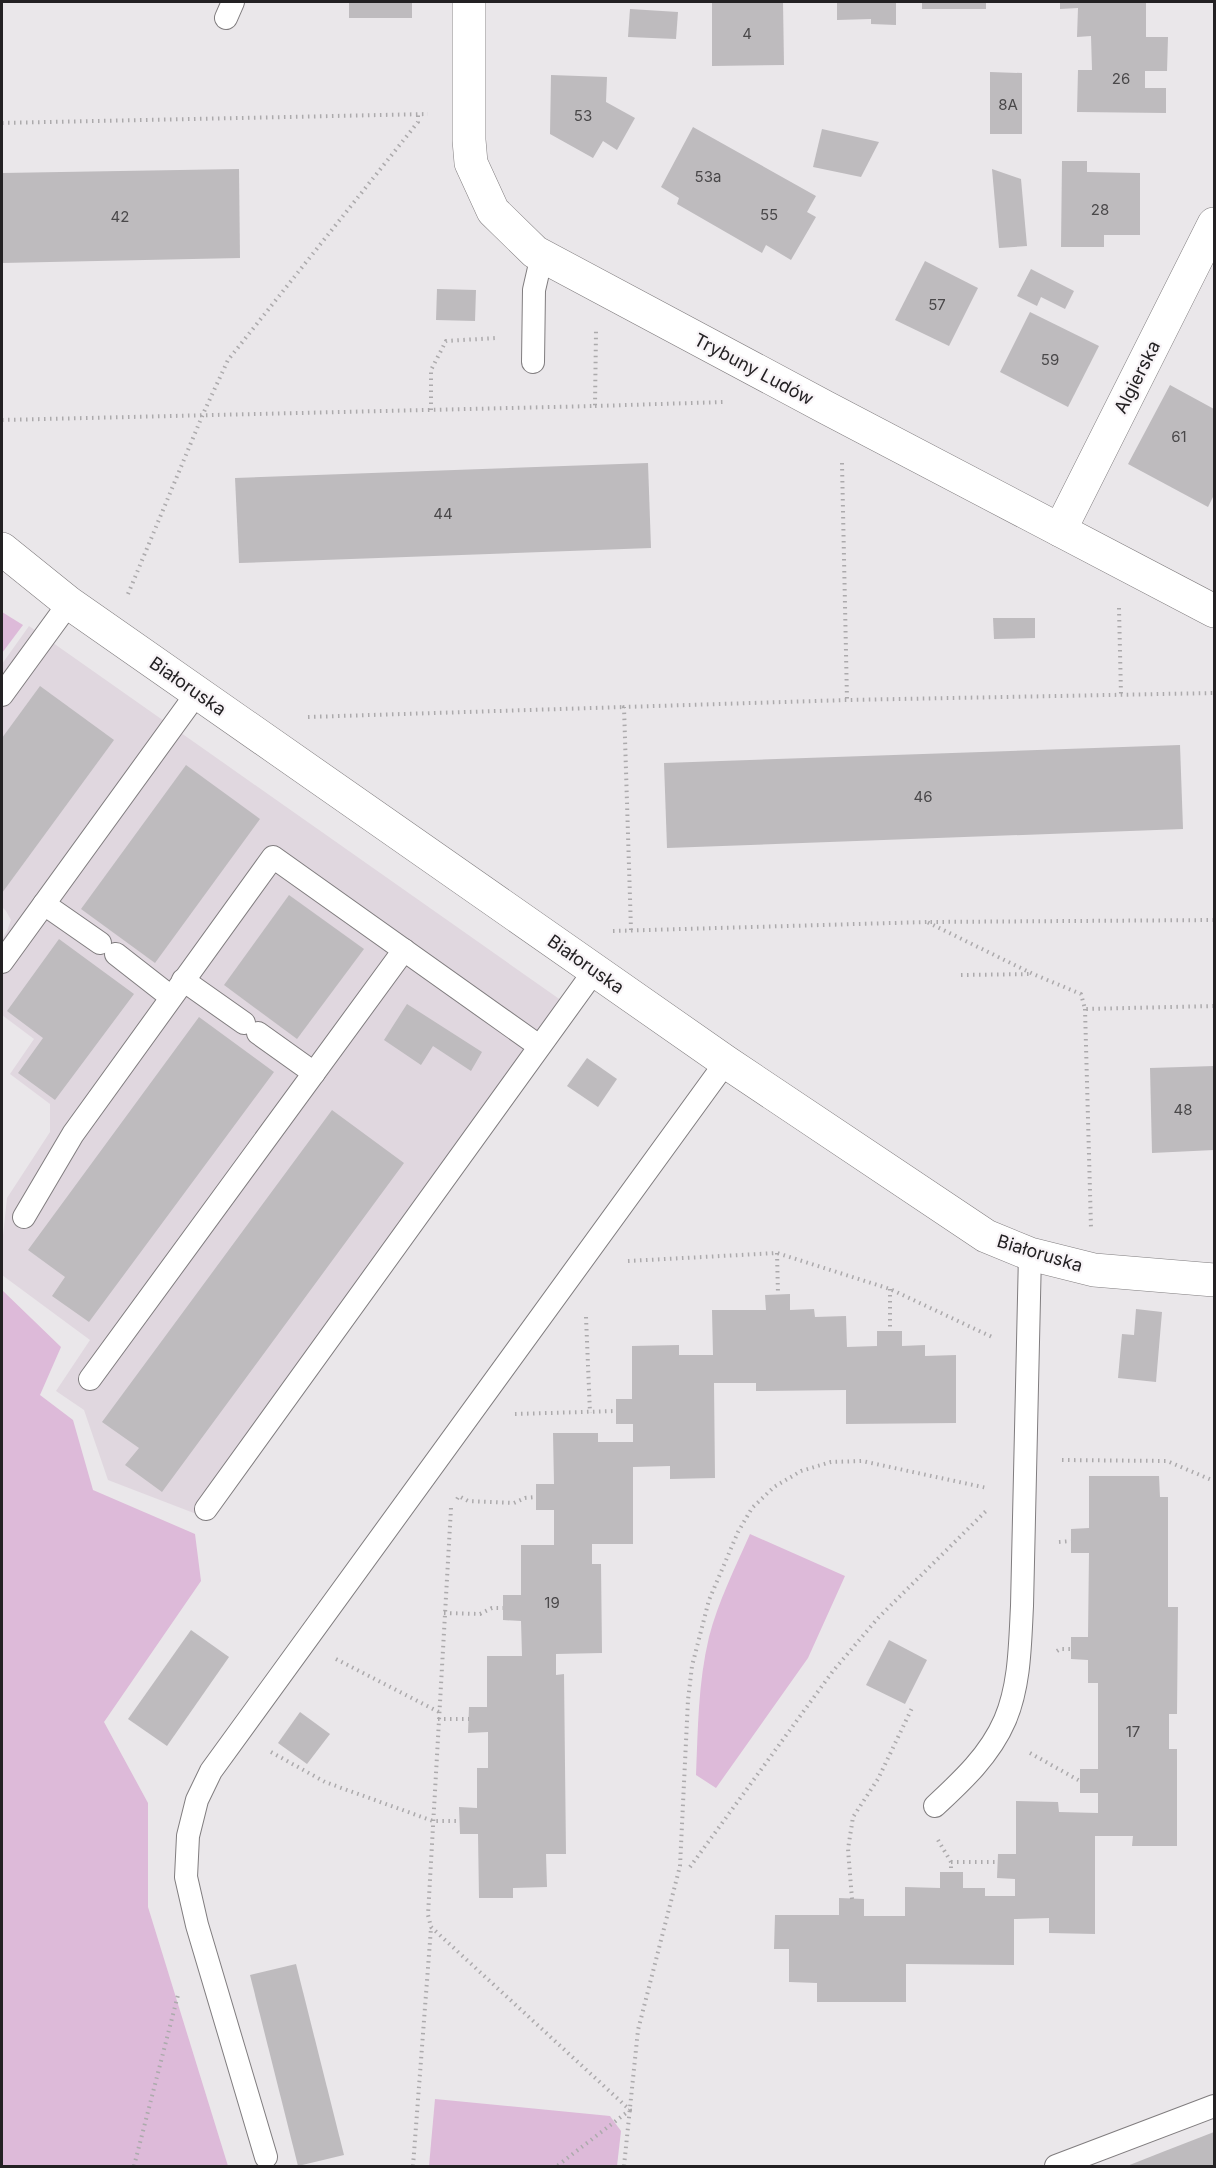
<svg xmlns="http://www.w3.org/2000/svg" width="1216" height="2168" viewBox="0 0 1216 2168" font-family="Inter,sans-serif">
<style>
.built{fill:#e0d7df}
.green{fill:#ddbad9}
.building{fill:#bebbbe}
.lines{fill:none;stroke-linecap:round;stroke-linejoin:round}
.service-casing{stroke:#807d7f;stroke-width:24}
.minor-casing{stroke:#807d7f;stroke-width:34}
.path{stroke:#acaaac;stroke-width:4;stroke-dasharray:1.5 4.5;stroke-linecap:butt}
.service{stroke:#fff;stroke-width:22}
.minor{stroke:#fff;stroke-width:33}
.labels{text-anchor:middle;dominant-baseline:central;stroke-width:4.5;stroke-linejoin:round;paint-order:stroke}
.number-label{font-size:15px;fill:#4a484a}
.street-label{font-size:18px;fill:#232123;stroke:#f8f4f7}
</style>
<rect width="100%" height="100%" fill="#eae7ea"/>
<!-- built -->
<polygon class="built" points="29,626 565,1003 199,1515 108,1480 84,1410 56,1391 90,1340 2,1275 2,1245 7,1198 50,1132 50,1104 10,1074 34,1039 2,1015 2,939 7,931 11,920 6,911 2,907 2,664"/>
<!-- green -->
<g class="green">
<polygon points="2,612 23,625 2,653"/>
<polygon points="2,1290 61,1347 40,1395 73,1420 93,1490 195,1534 201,1581 104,1722 148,1803 148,1907 228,2166 2,2166"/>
<path d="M 750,1534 L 845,1576 L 808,1658 L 716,1788 L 696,1775 C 698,1729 698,1683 709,1637 C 718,1602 735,1568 750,1534 Z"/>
<polygon points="435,2099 610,2116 621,2131 617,2166 429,2166"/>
</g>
<!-- building -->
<g class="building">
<rect x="349" y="2" width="63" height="16"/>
<polygon points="712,2 783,2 784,65 712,66"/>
<polygon points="837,2 896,2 896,25 871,24 871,19 837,20"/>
<rect x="922" y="2" width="64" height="7"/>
<polygon points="1060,2 1146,2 1146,37 1168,37 1167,71 1145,71 1145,88 1166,88 1166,113 1077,112 1078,70 1092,70 1091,36 1077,37 1078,8 1060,9"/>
<polygon points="630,9 678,12 676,39 628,37"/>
<polygon points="990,72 1022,73 1022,134 990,134"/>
<polygon points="551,75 607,77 606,102 635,118 617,150 603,141 593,158 550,134"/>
<polygon points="693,127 816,196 807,212 816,217 791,260 766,245 762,253 677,204 679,198 661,187"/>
<polygon points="822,129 879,142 861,177 813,167"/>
<polygon points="1062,161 1087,161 1087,172 1140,173 1140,235 1104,235 1104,247 1061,247"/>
<polygon points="239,169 240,258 2,263 2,173"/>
<polygon points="992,169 1021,179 1027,246 999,248"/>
<polygon points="925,261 978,288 949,346 895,320"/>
<polygon points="1031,269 1074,291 1065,309 1041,297 1037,306 1017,296"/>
<polygon points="437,289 476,290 475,321 436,320"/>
<polygon points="1030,312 1099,346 1068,407 1000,372"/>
<polygon points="1170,385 1214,409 1214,495 1208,507 1128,464"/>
<polygon points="648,463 651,548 239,563 235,478"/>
<polygon points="993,618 1035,618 1035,638 994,639"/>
<polygon points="40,686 114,740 2,893 2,738"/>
<polygon points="1180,745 1183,829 667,848 664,763"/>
<polygon points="186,765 260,819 155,963 81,909"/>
<polygon points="289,895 364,949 297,1039 224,985"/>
<polygon points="59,939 134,994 55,1100 18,1073 43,1038 7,1011"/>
<polygon points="407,1004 482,1052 471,1071 433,1046 421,1065 384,1040"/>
<polygon points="199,1017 274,1072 89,1322 52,1296 65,1277 28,1250"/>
<polygon points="587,1058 617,1079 598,1107 567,1086"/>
<polygon points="1214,1066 1214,1150 1152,1153 1150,1068"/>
<polygon points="332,1110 404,1163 162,1492 125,1465 139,1448 102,1422"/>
<polygon points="790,1294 790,1310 814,1309 815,1317 846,1316 847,1347 877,1346 877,1331 902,1331 902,1346 925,1345 925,1356 956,1355 956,1423 846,1424 846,1390 756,1391 756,1383 714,1383 715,1478 670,1479 670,1466 633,1467 633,1544 592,1544 592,1564 601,1564 602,1653 556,1654 556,1675 564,1674 566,1854 546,1854 547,1887 513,1888 513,1898 479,1898 478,1834 460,1834 459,1807 477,1808 477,1768 488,1768 488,1732 468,1733 469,1707 487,1707 487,1656 522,1656 521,1621 503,1620 503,1595 521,1595 521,1545 554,1545 554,1510 536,1510 536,1484 554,1484 553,1433 598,1433 598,1442 633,1442 633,1424 616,1424 616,1399 632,1399 632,1346 679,1345 679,1355 713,1355 712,1310 766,1310 765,1295"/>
<polygon points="1136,1309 1162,1312 1156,1382 1118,1378 1122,1334 1134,1335"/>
<polygon points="1089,1476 1159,1476 1160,1497 1168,1497 1168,1607 1178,1607 1177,1714 1169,1714 1169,1749 1177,1749 1177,1846 1132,1846 1133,1836 1095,1836 1095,1934 1049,1933 1049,1918 1014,1919 1014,1965 906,1964 906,2002 817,2002 817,1983 789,1982 789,1949 774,1949 775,1915 839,1915 839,1898 864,1899 864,1916 905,1916 905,1887 940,1888 940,1872 963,1872 963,1888 985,1888 985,1896 1015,1896 1015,1879 997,1878 998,1854 1016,1854 1016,1801 1058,1802 1059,1812 1098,1813 1098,1793 1080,1793 1080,1769 1098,1769 1098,1683 1088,1683 1088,1660 1071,1659 1071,1637 1088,1637 1089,1553 1071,1553 1071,1529 1089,1528"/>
<polygon points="191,1630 229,1657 167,1746 128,1719"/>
<polygon points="889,1640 927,1660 905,1704 866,1685"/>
<polygon points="300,1712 330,1734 307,1764 278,1743"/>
<polygon points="296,1964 344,2155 298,2166 250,1975"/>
<polygon points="1214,2132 1214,2166 1127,2166 1165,2151"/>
</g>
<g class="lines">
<defs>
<g id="service">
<polyline points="226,18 233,2"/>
<polyline points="533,362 534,290 542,255"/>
<polyline points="2,695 69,603"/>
<polyline points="44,904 100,943"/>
<polyline points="116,954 171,997"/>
<polyline points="2,962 197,693"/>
<polyline points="183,980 244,1023"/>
<polyline points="258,1033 314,1073"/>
<polyline points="24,1217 73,1134 273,857 539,1046"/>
<polyline points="90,1379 404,950"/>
<polyline points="206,1509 595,970"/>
<path d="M 935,1806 C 962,1781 990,1755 1005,1720 C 1020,1685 1020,1644 1022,1606 L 1030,1254"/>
<polyline points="266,2157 197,1925 186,1877 188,1836 197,1800 211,1771 726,1062"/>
<polyline points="1056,2166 1214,2106"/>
</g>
<g id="minor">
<polyline points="469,2 469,140 471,163 493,211 535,252 825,407 1214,611"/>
<polyline points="1060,530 1214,224"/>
<polyline points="2,549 69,603 726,1062 986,1236 1030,1254 1094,1270 1214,1280"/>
</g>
</defs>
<!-- service casing -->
<use href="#service" class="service-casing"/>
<!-- minor casing -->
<use href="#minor" class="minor-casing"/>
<!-- path -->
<g class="path">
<polyline points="2,123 428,114"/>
<polyline points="595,406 723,402"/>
<polyline points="431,410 431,370 446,341 496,338"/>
<polyline points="2,420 595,406 596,331"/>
<polyline points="842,463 847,700"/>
<polyline points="128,594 203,414 228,360 418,122 418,115"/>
<polyline points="1119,608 1121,695"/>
<polyline points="308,717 624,707"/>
<polyline points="1214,920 927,922 1033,974 1081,994 1085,1009 1214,1006"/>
<polyline points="631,930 624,707 847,700 1214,693"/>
<polyline points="613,931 927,922"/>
<polyline points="961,975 1032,974"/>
<polyline points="1085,1009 1091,1228"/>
<polyline points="777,1253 778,1294"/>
<polyline points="628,1261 777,1253 890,1289 992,1337"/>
<polyline points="890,1289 890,1330"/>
<polyline points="586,1317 590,1413"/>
<polyline points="515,1414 616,1411"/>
<polyline points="1062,1460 1167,1461 1214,1481"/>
<polyline points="457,1499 459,1496 468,1501 514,1503 525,1498 536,1497"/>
<polyline points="451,1508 428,1915 431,1927 630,2110 557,2166"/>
<polyline points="1059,1542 1071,1541"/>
<polyline points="444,1613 480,1614 492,1608 503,1608"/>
<polyline points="1057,1651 1060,1649 1071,1649"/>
<polyline points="336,1659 439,1712"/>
<polyline points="438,1719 469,1719"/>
<polyline points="271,1752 325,1782 433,1821 460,1821"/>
<polyline points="1030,1753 1080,1781"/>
<polyline points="938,1840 951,1862 951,1872"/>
<polyline points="951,1862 998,1862"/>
<polyline points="690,1867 833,1671 878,1618 986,1511"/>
<polyline points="852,1899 848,1849 853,1817 878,1779 912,1708"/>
<polyline points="134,2166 178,1995"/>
<polyline points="413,2166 431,1928"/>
<polyline points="624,2166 638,2030 680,1866 688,1700 692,1666 709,1600 738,1532 752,1508 774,1487 801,1471 831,1462 862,1461 987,1488"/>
</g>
<!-- service -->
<use href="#service" class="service"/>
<!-- minor -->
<use href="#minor" class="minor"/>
</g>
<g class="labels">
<!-- number labels -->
<g class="number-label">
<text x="747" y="33">4</text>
<text x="1121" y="78">26</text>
<text x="1008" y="104">8A</text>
<text x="583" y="115">53</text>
<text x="708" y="176">53a</text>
<text x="1100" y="209">28</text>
<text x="769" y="214">55</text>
<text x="120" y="216">42</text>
<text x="937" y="304">57</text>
<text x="1050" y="359">59</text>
<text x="1179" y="436">61</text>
<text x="443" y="513">44</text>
<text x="923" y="796">46</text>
<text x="1183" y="1109">48</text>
<text x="552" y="1602">19</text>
<text x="1133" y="1731">17</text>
</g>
<!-- street labels -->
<g class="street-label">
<text transform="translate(754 369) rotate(28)">Trybuny Ludów</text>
<text transform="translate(1137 377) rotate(-63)">Algierska</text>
<text transform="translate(188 686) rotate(35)">Białoruska</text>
<text transform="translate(586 964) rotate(35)">Białoruska</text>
<text transform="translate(1040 1253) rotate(17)">Białoruska</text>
</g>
</g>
<!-- border -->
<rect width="1216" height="2168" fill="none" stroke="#232123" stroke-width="6"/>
</svg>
